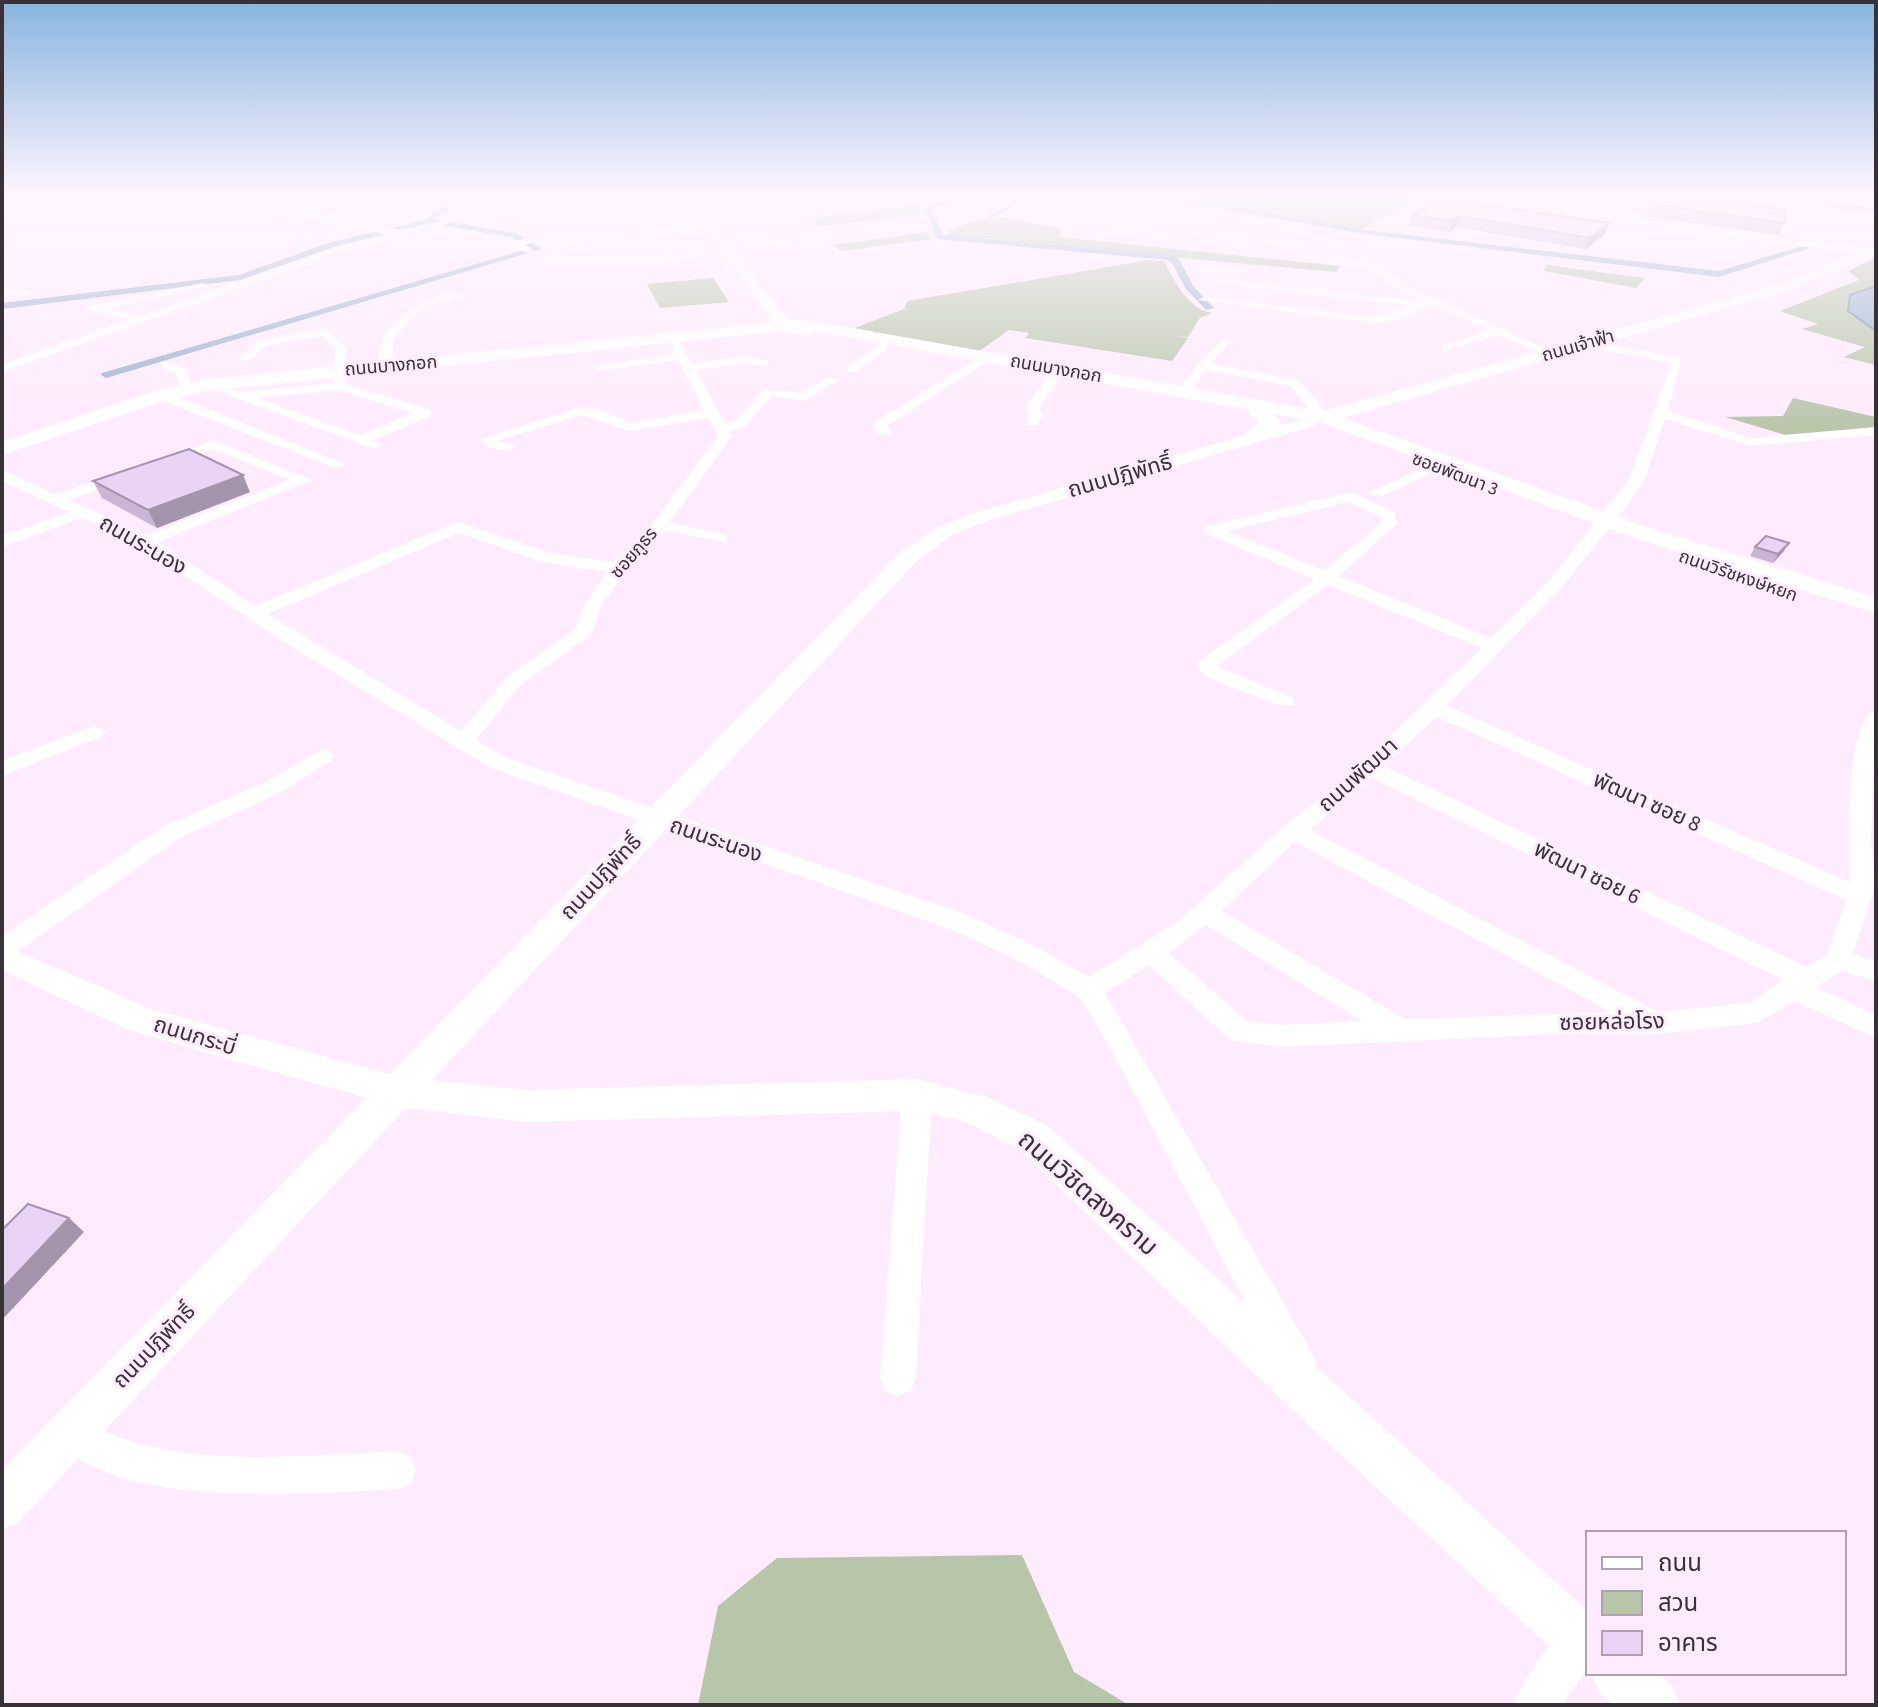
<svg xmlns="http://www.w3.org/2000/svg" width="1878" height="1707" viewBox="0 0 1878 1707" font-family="'Source Sans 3','Noto Sans Thai',sans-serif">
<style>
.green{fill:#b7c5a8}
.water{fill:#97b3cf;stroke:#7a8ca2;stroke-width:2}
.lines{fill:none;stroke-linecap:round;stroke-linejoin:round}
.stream{stroke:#7a8ca2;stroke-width:2}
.canal{fill:#97b3cf;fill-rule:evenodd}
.minor{fill:#fff;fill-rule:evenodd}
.tertiary{fill:#fff;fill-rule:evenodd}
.secondary{fill:#fff;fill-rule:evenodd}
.wall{fill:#c9b6d4}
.shaded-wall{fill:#a494ac}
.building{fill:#ead4f6;stroke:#a494ac;stroke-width:2}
.labels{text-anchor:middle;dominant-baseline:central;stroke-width:6;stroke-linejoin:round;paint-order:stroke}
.far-street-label{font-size:18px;fill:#383138;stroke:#ffebfe}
.street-label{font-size:22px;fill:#383138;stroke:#ffebfe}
.near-street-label{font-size:26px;fill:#383138;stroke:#ffebfe}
</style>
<rect width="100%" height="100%" fill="#ffebfe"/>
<!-- green -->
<g class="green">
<polygon points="1159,196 1422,196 1360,230"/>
<polygon points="917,204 921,214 820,226 812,218"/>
<polygon points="1002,217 1062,229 1059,237 1340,266 1337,272 948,237 948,231 979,219"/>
<polygon points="926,232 932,239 842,251 832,245"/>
<polygon points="1876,257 1876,365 1844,357 1865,347 1802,329 1818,324 1780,311 1859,280 1849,271"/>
<path d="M 1149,260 L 1164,261 C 1175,282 1187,308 1212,313 L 1200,318 L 1188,337 L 1175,336 L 1188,338 L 1172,361 L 1025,338 L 1029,333 L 1009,330 L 978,352 L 849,330 L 904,309 L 910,310 L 904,308 L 908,301 Z"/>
<polygon points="1547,265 1645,278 1636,288 1544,271"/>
<polygon points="713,278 729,302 660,308 647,284"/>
<polygon points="1793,398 1876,417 1876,428 1786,435 1725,417 1783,416"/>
<polygon points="1022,1555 1074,1672 1129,1705 698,1705 718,1606 777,1558"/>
</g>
<!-- water -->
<polygon class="water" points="1876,286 1876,331 1848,311 1850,295"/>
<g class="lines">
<!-- stream -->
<polyline class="stream" points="989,217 1011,207 1018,196"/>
<!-- canal -->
<g class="canal">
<polygon points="442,196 450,196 449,210 435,219 515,233 542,249 106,378 101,375 102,373 531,248 510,237 429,223 337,246 240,280 2,309 2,303 239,275 331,242 421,221 441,209"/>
<polygon points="961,196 974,196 932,208 943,235 1173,256 1179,259 1193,286 1214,308 1206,310 1186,289 1172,263 1168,260 937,239 924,207"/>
<polygon points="1148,196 1166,196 1365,230 1719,271 1806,245 1813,247 1719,277 1365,234"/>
<polygon points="1800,196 1876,209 1876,213 1836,208"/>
</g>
<!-- minor -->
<g class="minor">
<polygon points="208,196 223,196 173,211 168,208"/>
<path d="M 341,196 L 353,196 L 317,213 C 362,223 410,243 451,214 L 451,202 L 454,196 L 463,196 L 459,217 L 443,226 L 513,241 L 537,236 L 555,242 L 585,239 L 590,242 L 564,247 L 552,257 L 650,257 L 731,251 L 736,254 L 650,263 L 542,263 L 537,260 L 552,248 L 536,242 L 524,245 L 534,250 L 529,253 L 482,238 L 430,229 L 343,252 L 2,372 L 2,364 L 130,319 L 88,310 L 88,306 L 203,283 L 208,286 L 109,308 L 142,315 L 335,248 L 386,235 L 308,217 L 222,220 L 2,217 L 2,211 L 222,214 L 306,211 Z"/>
<polygon points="427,196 436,196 431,202 431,216 400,227 400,223 423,213 423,201"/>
<polygon points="1051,196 1061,196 1042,214 1338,246 1333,249 1031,218"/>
<polygon points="1103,196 1113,196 1099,209 1093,209"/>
<polygon points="1467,196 1491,196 1758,236 1875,248 1876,254 1758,242"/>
<polygon points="1150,201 1157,203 1149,214 1143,214"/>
<polygon points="1243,218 1306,223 1311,226 1306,229 1240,223"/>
<polygon points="921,221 924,226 726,249 721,246"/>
<polygon points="711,223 714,228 640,239 635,236 652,229"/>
<polygon points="1357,255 1365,255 1407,286 1558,354 1548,357 1499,335 1442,352 1442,346 1489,330 1429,303 1428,307 1397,320 1375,323 1198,300 1204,297 1375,317 1411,306 1215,283 1219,278 1425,302 1399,290 1369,268 1301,259 1306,256 1360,261"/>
<polygon points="1199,264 1242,268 1247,271 1242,274 1195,269"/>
<polygon points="2,287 27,292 29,294 23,297 2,293"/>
<path d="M 452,292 L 462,294 L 424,307 L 400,331 L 394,340 L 391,366 L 381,369 C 369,325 419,302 452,292 Z"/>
<path d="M 326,328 L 347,348 L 346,384 L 431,410 L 431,416 L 374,440 L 382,445 L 375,449 L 201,385 L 208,381 L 241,392 L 333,383 L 335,349 L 323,336 L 268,346 L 248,361 L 238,358 L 260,340 ZM 338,390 L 413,413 L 360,435 L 257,398 Z"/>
<path d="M 673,335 L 677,336 L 692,364 L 742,355 L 772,362 L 766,366 L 742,363 L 696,371 L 726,424 L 735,421 L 764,389 L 803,393 L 827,377 L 839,380 L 805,401 L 772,396 L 745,427 L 730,432 L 732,436 L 670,522 L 727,535 L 727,543 L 664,530 L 625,571 L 601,607 L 591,635 L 522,684 L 476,740 L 507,758 L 968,915 L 1039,948 L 1089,977 L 1177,922 L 1285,825 L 1339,784 L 1482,648 L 1328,585 L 1217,666 L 1292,697 L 1295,701 L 1292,705 L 1278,705 L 1204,676 L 1196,665 L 1199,661 L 1314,579 L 1204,533 L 1204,527 L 1350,492 L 1395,512 L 1397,524 L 1339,576 L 1491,638 L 1551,578 L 1629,479 L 1671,363 L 1586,346 L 1586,340 L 1682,358 L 1668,411 L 1751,438 L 1876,427 L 1876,435 L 1750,446 L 1665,419 L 1645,479 L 1627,506 L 1563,586 L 1447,706 L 1850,882 C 1848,853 1844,719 1876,711 L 1871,841 L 1875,887 L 1853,954 L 1876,961 L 1876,981 L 1841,971 L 1816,987 L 1876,1015 L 1876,1038 L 1795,1001 L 1757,1023 L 1656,1034 L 1557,1034 L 1281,1047 L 1230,1040 L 1149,965 L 1105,993 L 1311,1351 L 1316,1364 L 1311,1377 L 1298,1382 L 1285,1377 L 1108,1044 L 1079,997 L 1021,962 L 950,929 L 491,768 L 282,641 L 139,545 L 82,518 L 2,547 L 2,536 L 69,512 L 2,481 L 2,470 L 56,494 L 119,473 L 129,473 L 129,479 L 69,500 L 146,535 L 290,480 L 213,449 L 162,466 L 155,462 L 213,440 L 312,480 L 158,542 L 255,606 L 458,522 L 551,553 L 614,562 L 654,521 L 718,436 L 708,418 L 630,431 L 582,415 L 497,441 L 514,444 L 516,447 L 509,451 L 487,447 L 480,439 L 581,407 L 597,408 L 631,423 L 704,410 L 678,360 L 598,371 L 592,367 L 674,353 L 667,339 ZM 1348,502 L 1381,517 L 1381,523 L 1324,570 L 1227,531 ZM 459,533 L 542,562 L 607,572 L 583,607 L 575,629 L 508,676 L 461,731 L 268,614 ZM 1437,717 L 1846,900 L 1827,954 L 1806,967 L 1384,766 ZM 1372,778 L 1783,980 L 1751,1002 L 1659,1012 L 1310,830 ZM 1295,842 L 1611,1012 L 1405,1019 L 1222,911 ZM 1206,925 L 1362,1021 L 1281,1025 L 1247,1021 L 1169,953 Z"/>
<polygon points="1225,337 1231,341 1211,364 1299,380 1322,407 1322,413 1312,413 1290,386 1205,370 1190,395 1180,395 1178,392 1198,363"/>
<polygon points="881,343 891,346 857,372 847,372 847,366"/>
<polygon points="975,360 985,363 887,426 892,432 890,435 880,435 872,428 876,421"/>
<polygon points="162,361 187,369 192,392 182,392 176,374 162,367"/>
<polygon points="1050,373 1061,376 1039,408 1043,415 1037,425 1027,425 1029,415 1025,408"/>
<polygon points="156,392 166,392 347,465 335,468 156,398"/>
<polygon points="1433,464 1446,467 1382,496 1368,493"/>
<polygon points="94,726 105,732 101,737 2,776 2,761"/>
<polygon points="323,749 331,751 334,756 331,761 278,794 180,838 11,956 2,959 2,936 164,826 262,784"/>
<polygon points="917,1083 927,1086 932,1095 916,1378 911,1391 898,1396 885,1391 880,1378 902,1095 907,1086"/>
<path d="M 74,1411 C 89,1418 101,1431 116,1436 C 205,1468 305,1455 397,1451 L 411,1456 L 416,1470 L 411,1484 L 397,1489 C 322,1493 90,1513 55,1430 L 61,1417 Z"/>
<path d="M 1582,1620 L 1588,1622 L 1588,1668 L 1562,1705 L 1513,1705 C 1525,1676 1553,1632 1582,1620 Z"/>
</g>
<!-- tertiary -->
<g class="tertiary">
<polygon points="2,198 18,200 2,204"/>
<polygon points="1308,417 1317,422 1314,426 988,521 952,535 915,563 432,1080 526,1090 917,1079 987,1097 1047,1125 1588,1611 1588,1672 1569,1665 1303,1420 1019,1149 967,1122 917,1111 526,1122 406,1108 19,1522 2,1529 2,1470 366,1098 131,1031 2,970 2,944 151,1009 390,1074 899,553 938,527 974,513"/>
<polygon points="1591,1673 1658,1673 1672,1686 1680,1705 1613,1705 1599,1692"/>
</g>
<!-- secondary -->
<g class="secondary">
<polygon points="21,196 38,196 2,213 2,204"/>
<polygon points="684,196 697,196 779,310 791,320 802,319 1323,411 1777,285 1876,246 1876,255 1787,291 1343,418 1653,529 1876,597 1876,613 1637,539 1322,423 1274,414 1280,420 1276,432 1249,445 1239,439 1260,422 1250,416 1249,410 813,331 805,337 784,331 208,391 166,400 2,455 2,442 154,391 208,379 773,322"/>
<polygon points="1864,196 1876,196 1876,202"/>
</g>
</g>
<!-- wall -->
<g class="wall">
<polygon points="1650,204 1784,223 1778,235 1645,216"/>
<polygon points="1412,215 1609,223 1605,234 1586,249 1456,227 1449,232 1409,226"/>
<polygon points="93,481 250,492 157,528 102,498"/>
<polygon points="1789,543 1783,552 1773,563 1750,556 1755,547"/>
</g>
<!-- shaded-wall -->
<g class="shaded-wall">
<polygon points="1459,216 1456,227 1449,232 1452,221"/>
<polygon points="1609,223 1605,234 1586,249 1590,238"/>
<polygon points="243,475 250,492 157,528 148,510"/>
<polygon points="1789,543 1783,552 1773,563 1778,554"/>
<polygon points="69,1218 84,1232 2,1320 2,1289"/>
</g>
<!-- building -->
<g class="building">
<polygon points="1663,196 1697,196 1786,210 1784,223 1650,204"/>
<polygon points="1449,200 1609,223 1590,238 1459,216 1452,221 1412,215 1436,201"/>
<polygon points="189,449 243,475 148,510 93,481"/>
<polygon points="1766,536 1789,543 1778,554 1755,547"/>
<polygon points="28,1204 69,1218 2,1289 2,1230"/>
</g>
<!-- sky -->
<linearGradient id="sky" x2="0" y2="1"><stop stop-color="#87b4de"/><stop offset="0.45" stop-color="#fff6ff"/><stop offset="1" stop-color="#fff6ff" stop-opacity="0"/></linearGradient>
<rect width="1878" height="435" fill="url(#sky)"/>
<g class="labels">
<!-- far-street labels -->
<g class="far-street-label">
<text transform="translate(1578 346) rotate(-16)">ถนนเจ้าฟ้า</text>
<text transform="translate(391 366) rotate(-5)">ถนนบางกอก</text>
<text transform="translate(1056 369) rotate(10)">ถนนบางกอก</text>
<text transform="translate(1455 474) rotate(21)">ซอยพัฒนา 3</text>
<text transform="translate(634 553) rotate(-49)">ซอยภูธร</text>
<text transform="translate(1738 576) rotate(19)">ถนนวิรัชหงษ์หยก</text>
</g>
<!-- street labels -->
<g class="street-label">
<text transform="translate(1120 476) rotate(-16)">ถนนปฏิพัทธิ์</text>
<text transform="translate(143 545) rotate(30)">ถนนระนอง</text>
<text transform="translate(1358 775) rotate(-42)">ถนนพัฒนา</text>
<text transform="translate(1647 802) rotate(24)">พัฒนา ซอย 8</text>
<text transform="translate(716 840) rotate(19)">ถนนระนอง</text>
<text transform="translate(1587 873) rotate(26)">พัฒนา ซอย 6</text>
<text transform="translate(601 877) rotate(-47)">ถนนปฏิพัทธิ์</text>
<text transform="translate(1612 1022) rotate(-1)">ซอยหล่อโรง</text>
<text transform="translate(195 1036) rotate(17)">ถนนกระบี่</text>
<text transform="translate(154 1346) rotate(-46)">ถนนปฏิพัทธิ์</text>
</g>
<!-- near-street labels -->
<g class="near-street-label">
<text transform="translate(1088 1193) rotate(41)">ถนนวิชิตสงคราม</text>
</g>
</g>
<!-- border -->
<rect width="1878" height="1707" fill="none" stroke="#383138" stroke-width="8"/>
<!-- legend -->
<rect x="1586" y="1531" width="260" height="144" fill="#ffebfe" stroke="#afa1af" stroke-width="2"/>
<rect x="1602" y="1557" width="40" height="12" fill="#ffffff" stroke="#afa1af" stroke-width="2"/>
<text x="1658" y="1571" font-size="24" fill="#383138">ถนน</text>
<rect x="1602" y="1591" width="40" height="24" fill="#b7c5a8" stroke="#afa1af" stroke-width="2"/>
<text x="1658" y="1611" font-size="24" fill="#383138">สวน</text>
<rect x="1602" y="1631" width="40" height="24" fill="#ead4f6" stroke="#afa1af" stroke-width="2"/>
<text x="1658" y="1651" font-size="24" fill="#383138">อาคาร</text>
</svg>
